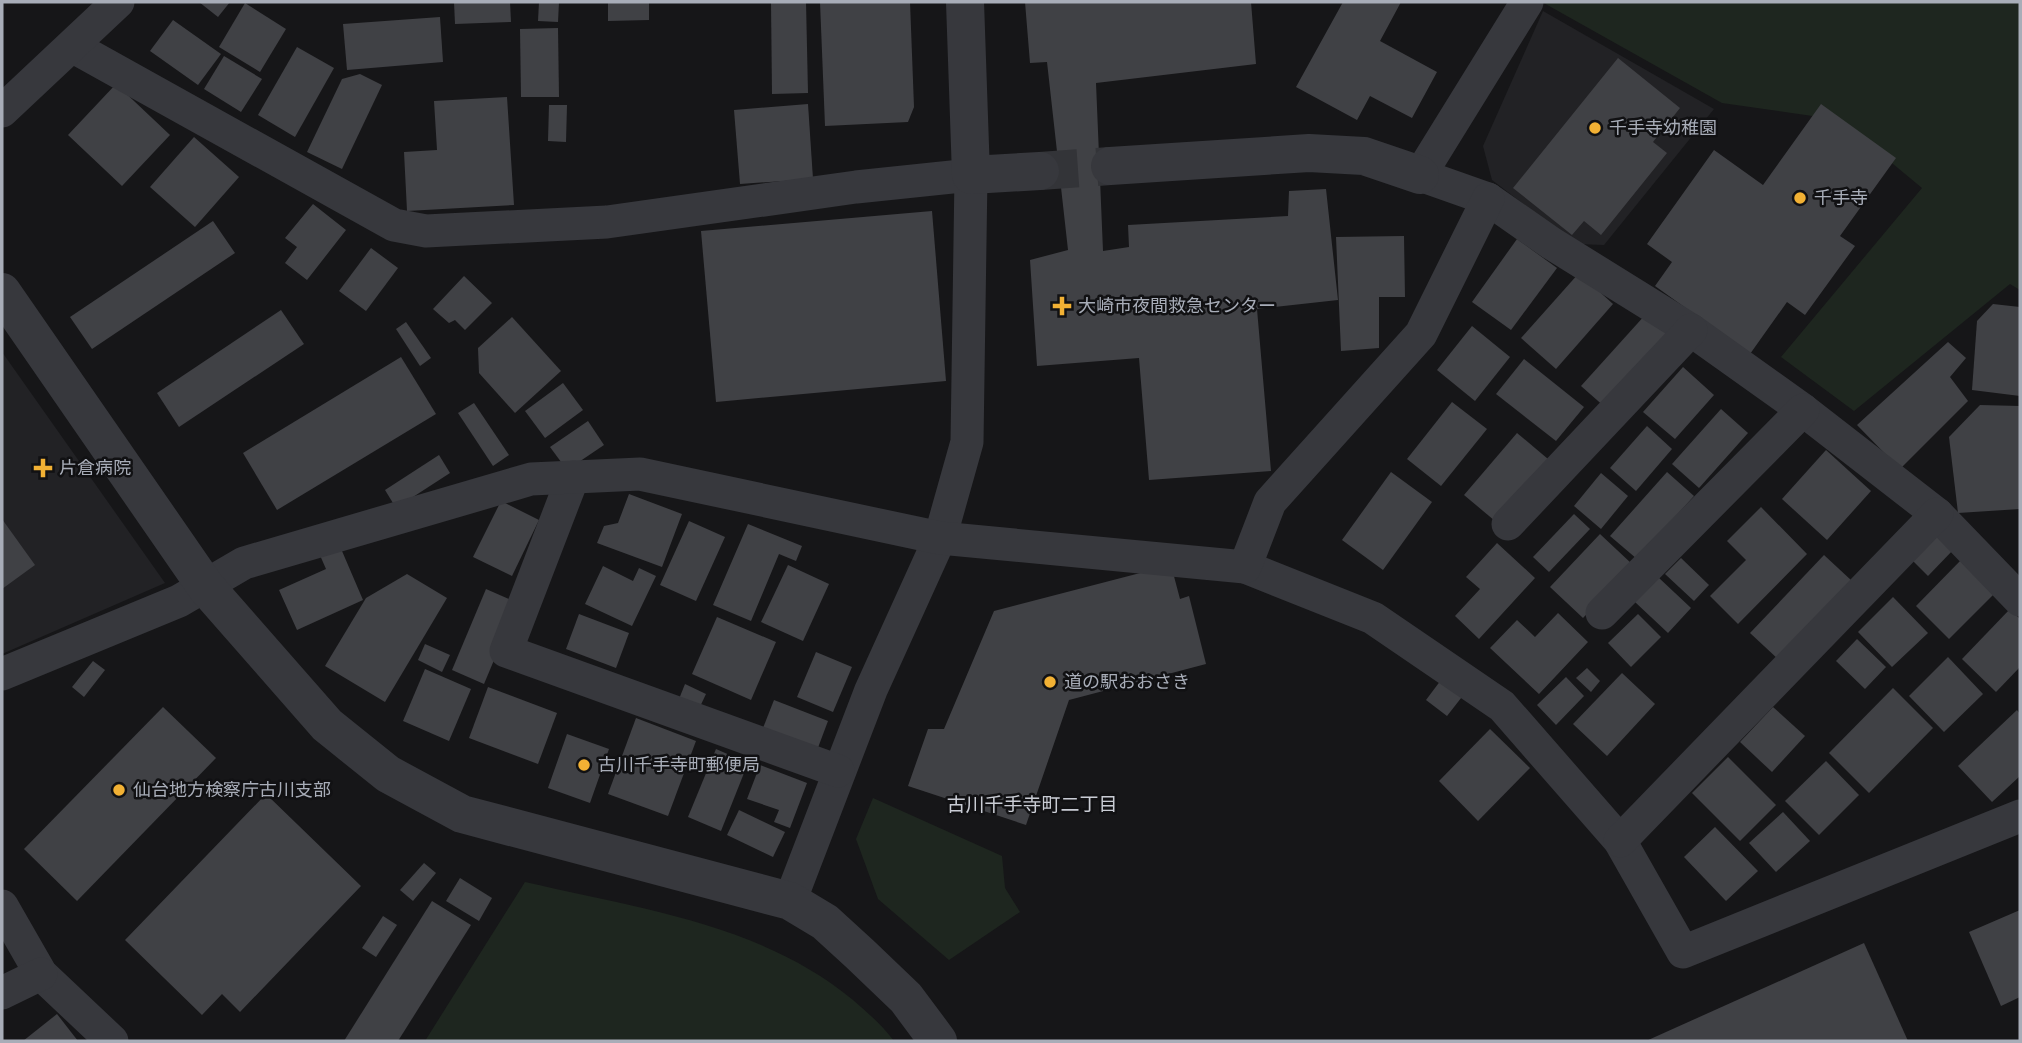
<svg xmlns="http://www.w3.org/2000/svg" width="2022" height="1043" viewBox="0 0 2022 1043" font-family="Arial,'Noto Sans JP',sans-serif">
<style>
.built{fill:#222225}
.green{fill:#1e261f}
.building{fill:#404145}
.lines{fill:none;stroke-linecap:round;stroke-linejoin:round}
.tertiary-tunnel{stroke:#333438;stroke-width:38;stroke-dasharray:38 19;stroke-linecap:butt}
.minor{stroke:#37383d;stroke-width:33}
.tertiary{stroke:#37383d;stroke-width:38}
.poi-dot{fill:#f2b134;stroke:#111113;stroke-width:2.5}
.labels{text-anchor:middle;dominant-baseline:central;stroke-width:5;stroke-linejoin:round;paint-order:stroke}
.poi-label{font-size:18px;fill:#a8adb8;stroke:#111113;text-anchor:start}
.neighbourhood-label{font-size:19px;fill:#c9ccd4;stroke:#111113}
</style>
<rect width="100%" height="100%" fill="#161618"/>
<!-- built -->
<g class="built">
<polygon points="1543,11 1714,109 1604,245 1576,244 1492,180 1483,146"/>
<polygon points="2,352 165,583 2,654"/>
</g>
<!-- green -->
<g class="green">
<polygon points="1542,2 2020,2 2020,290 2010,284 1854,411 1781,357 1922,188 1840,120 1722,103"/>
<polygon points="873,798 1002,856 1005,888 1020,912 949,960 878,899 856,839"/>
<path d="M 525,882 C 637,908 762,924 853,1000 C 868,1013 882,1025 894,1041 L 425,1041 Z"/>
</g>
<!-- building -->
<g class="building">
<polygon points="199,2 230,2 218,17"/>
<polygon points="454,2 510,2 511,22 455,24"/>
<polygon points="539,2 559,2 558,22 538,21"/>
<polygon points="608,2 649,2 649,20 608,21"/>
<polygon points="771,2 806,2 808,93 772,94"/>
<polygon points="820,2 910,2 914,107 908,122 825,126"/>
<polygon points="1025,2 1251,2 1256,64 1096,83 1103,251 1129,247 1128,225 1288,216 1289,191 1326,189 1338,300 1257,309 1271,471 1149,480 1139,358 1037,366 1030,260 1068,250 1047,62 1030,63"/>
<polygon points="1343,2 1401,2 1380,41 1437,72 1412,118 1370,96 1357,120 1296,87"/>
<polygon points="245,3 286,29 260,72 219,47"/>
<polygon points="440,17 443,62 347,70 343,24"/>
<polygon points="173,20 221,54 198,85 150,51"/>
<polygon points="558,28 559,97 521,97 520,29"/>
<polygon points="297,47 334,68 295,137 258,115"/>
<polygon points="224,56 262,79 241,112 204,89"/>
<polygon points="1618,58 1680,108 1653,142 1667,153 1601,235 1584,221 1572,235 1513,188"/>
<polygon points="360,74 382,85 342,169 307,152 342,79"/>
<polygon points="116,84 170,135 122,186 68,135"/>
<polygon points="507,97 514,205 407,211 404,152 437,150 434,101"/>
<polygon points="808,104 813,179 740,184 734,110"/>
<polygon points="1821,104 1896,158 1840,236 1855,246 1805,315 1787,302 1750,354 1655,286 1672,262 1647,244 1714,150 1763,185"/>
<polygon points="549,105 567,105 566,142 548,141"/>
<polygon points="194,137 239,177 195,227 150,187"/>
<polygon points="313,204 346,230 307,280 285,263 297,247 285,238"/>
<polygon points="932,211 946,381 716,402 701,231"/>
<polygon points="213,221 235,253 92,349 70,317"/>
<polygon points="1404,236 1405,297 1379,297 1379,348 1341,351 1336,237"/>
<polygon points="1517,239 1557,268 1511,330 1472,302"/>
<polygon points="371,248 398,268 366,311 339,291"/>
<polygon points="1579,273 1613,304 1556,369 1521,338"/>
<polygon points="464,276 492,303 465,330 455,320 449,323 433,309"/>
<polygon points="1993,304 2020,307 2020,396 1972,390 1977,321"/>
<polygon points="281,310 304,344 179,427 157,393"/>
<polygon points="1646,314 1671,337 1606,408 1581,386"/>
<polygon points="512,317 561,371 515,413 479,373 478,348"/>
<polygon points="406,322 431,358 420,366 396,329"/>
<polygon points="1472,326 1510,357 1475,401 1437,370"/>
<polygon points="1948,342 1966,358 1950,377 1968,401 1900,469 1857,425"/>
<polygon points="401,357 436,414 277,510 243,453"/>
<polygon points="1524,359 1584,407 1556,441 1496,394"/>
<polygon points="1683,367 1714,395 1675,439 1643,412"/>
<polygon points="563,383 583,410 545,438 525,411"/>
<polygon points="1452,402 1487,429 1441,486 1407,459"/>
<polygon points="474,403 509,455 493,466 458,413"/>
<polygon points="1980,405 2020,406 2020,509 1958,513 1949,437"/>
<polygon points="1721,409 1748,433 1699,488 1672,464"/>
<polygon points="588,421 604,445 567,470 550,447"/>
<polygon points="1647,426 1672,449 1636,491 1610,468"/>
<polygon points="1517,433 1548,459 1495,521 1464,495"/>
<polygon points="1826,450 1871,491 1827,540 1782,499"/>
<polygon points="439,455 450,473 396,508 385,490"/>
<polygon points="1391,472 1432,502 1383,570 1342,540"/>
<polygon points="1667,472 1694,496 1637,559 1610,536"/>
<polygon points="1601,473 1628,496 1601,529 1574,506"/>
<polygon points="629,494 682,514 662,567 597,543 604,526 618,523"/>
<polygon points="501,501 539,520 512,576 473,557"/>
<polygon points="1761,507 1807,554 1738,624 1710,596 1746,560 1727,541"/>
<polygon points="1574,514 1590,529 1549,572 1533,557"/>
<polygon points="2,519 35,565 2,589"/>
<polygon points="689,521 725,537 696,601 660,585"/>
<polygon points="748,524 802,546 796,561 779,554 751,621 713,605"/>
<polygon points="1935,530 1954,549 1928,576 1909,557"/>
<polygon points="1600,534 1633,565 1583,618 1550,587"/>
<polygon points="1497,543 1535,578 1479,639 1455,616 1480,589 1466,577"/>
<polygon points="339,544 363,600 297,630 279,590 326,569 319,553"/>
<polygon points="1824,555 1852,581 1779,660 1750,633"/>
<polygon points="1681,558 1709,585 1694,601 1665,574"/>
<polygon points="1962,559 1996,592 1949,639 1916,606"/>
<polygon points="788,565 829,584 803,641 761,622"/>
<polygon points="1171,565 1180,599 1189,596 1206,664 1069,700 1026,825 908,786 928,729 944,729 994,611"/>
<polygon points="603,566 633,581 639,568 656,576 632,626 585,604"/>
<polygon points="407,574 447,598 385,702 325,666 366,598"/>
<polygon points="1658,577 1691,608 1668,633 1635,602"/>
<polygon points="486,589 518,603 484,684 452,670"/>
<polygon points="1893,597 1928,633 1892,667 1858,632"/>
<polygon points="2010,609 2020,619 2020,667 1996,692 1962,659"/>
<polygon points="1558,613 1588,642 1539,694 1490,648 1517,620 1535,637"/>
<polygon points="579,614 629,633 616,668 566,649"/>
<polygon points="1638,614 1661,637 1631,667 1608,643"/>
<polygon points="717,617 776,642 751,700 692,674"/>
<polygon points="1857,639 1886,667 1865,689 1836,661"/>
<polygon points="425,644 450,655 442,672 418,660"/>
<polygon points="816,652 852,667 833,712 797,697"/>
<polygon points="1948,657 1983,694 1944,732 1909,696"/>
<polygon points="93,661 105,670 84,697 72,687"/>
<polygon points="1587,668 1600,681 1591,692 1576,678"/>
<polygon points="425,669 471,689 449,741 403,721"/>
<polygon points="1622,673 1655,704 1607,756 1573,724"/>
<polygon points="1444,676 1465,693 1447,716 1426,700"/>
<polygon points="1566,677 1584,696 1556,725 1537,705"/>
<polygon points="685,684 706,694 697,713 677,704"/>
<polygon points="488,687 557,713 538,764 469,738"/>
<polygon points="1893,688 1933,728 1869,793 1829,753"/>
<polygon points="774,700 828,721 816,753 761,733"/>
<polygon points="163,707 216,758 77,901 24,849"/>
<polygon points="1773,707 1805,736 1772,772 1740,742"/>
<polygon points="2017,710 2020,714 2020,776 1992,802 1958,766"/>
<polygon points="636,718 696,741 668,816 608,794"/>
<polygon points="1490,729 1530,768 1478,821 1439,781"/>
<polygon points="567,734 609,749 590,803 548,788"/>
<polygon points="716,749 748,763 721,831 688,817"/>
<polygon points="1728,757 1776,805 1740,841 1692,793"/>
<polygon points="1826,761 1859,795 1819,835 1785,801"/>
<polygon points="760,765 807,783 790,828 774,822 779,810 747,799"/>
<polygon points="266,794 361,886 240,1012 222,994 202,1015 125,940"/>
<polygon points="739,810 785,832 773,857 727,835"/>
<polygon points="1783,812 1810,841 1776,872 1749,843"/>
<polygon points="1715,827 1758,871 1726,901 1684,857"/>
<polygon points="424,863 436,873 413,901 400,890"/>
<polygon points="460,878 492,898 479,921 446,901"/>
<polygon points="432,901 471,925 398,1041 344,1041"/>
<polygon points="2020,910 2020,997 2001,1006 1969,932"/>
<polygon points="383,916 397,925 376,957 362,948"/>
<polygon points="1864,943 1908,1041 1646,1041"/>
<polygon points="57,1014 78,1041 23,1041"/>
</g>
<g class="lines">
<!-- tertiary-tunnel -->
<polyline class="tertiary-tunnel" points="1040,171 1110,166"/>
<!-- minor -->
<g class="minor">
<polyline points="1527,2 1420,175 1488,199 1551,243 1691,330 1803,410 1937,514 2020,600"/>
<polyline points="72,46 394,225 426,231 607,222 856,187 971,175 967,442 940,538 871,690 790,901"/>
<polyline points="2,111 118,2"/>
<polyline points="573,477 506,651 838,771"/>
<polyline points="1508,524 1691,330"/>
<polyline points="1245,567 1373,618 1502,706 1620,841 1683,952 2020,816"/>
<polyline points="1602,613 1803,410"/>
<polyline points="2,674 179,601 244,563 531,479 640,474 940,538 1245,567 1270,502 1421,334 1488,199"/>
<polyline points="1620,841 1937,514"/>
<polyline points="2,906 41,974 112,1041"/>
<polyline points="2,993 41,974"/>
</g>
<!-- tertiary -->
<g class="tertiary">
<polyline points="965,2 971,175 1040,171"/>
<polyline points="1110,166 1309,153 1364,156 1420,175"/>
<polyline points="2,292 206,587 327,725 388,774 462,814 790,901 825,922 860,954 906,998 938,1041"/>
</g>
</g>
<!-- markers -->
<g class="poi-dot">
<circle cx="1595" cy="128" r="7"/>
<circle cx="1800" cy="198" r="7"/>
<path d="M1058.5 295.5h7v7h7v7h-7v7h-7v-7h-7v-7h7z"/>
<path d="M39.5 457.5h7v7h7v7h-7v7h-7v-7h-7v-7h7z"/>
<circle cx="1050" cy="682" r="7"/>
<circle cx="584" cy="765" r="7"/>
<circle cx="119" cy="790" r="7"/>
</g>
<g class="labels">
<!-- poi labels -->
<g class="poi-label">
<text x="1609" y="128">千手寺幼稚園</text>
<text x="1814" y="198">千手寺</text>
<text x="1078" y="306">大崎市夜間救急センター</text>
<text x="59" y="468">片倉病院</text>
<text x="1064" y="682">道の駅おおさき</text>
<text x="598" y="765">古川千手寺町郵便局</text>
<text x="133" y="790">仙台地方検察庁古川支部</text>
</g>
<!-- neighbourhood labels -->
<g class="neighbourhood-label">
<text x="1032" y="804">古川千手寺町二丁目</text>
</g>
</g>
<!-- border -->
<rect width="2022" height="1043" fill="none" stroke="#a8adb8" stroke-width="7"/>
</svg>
